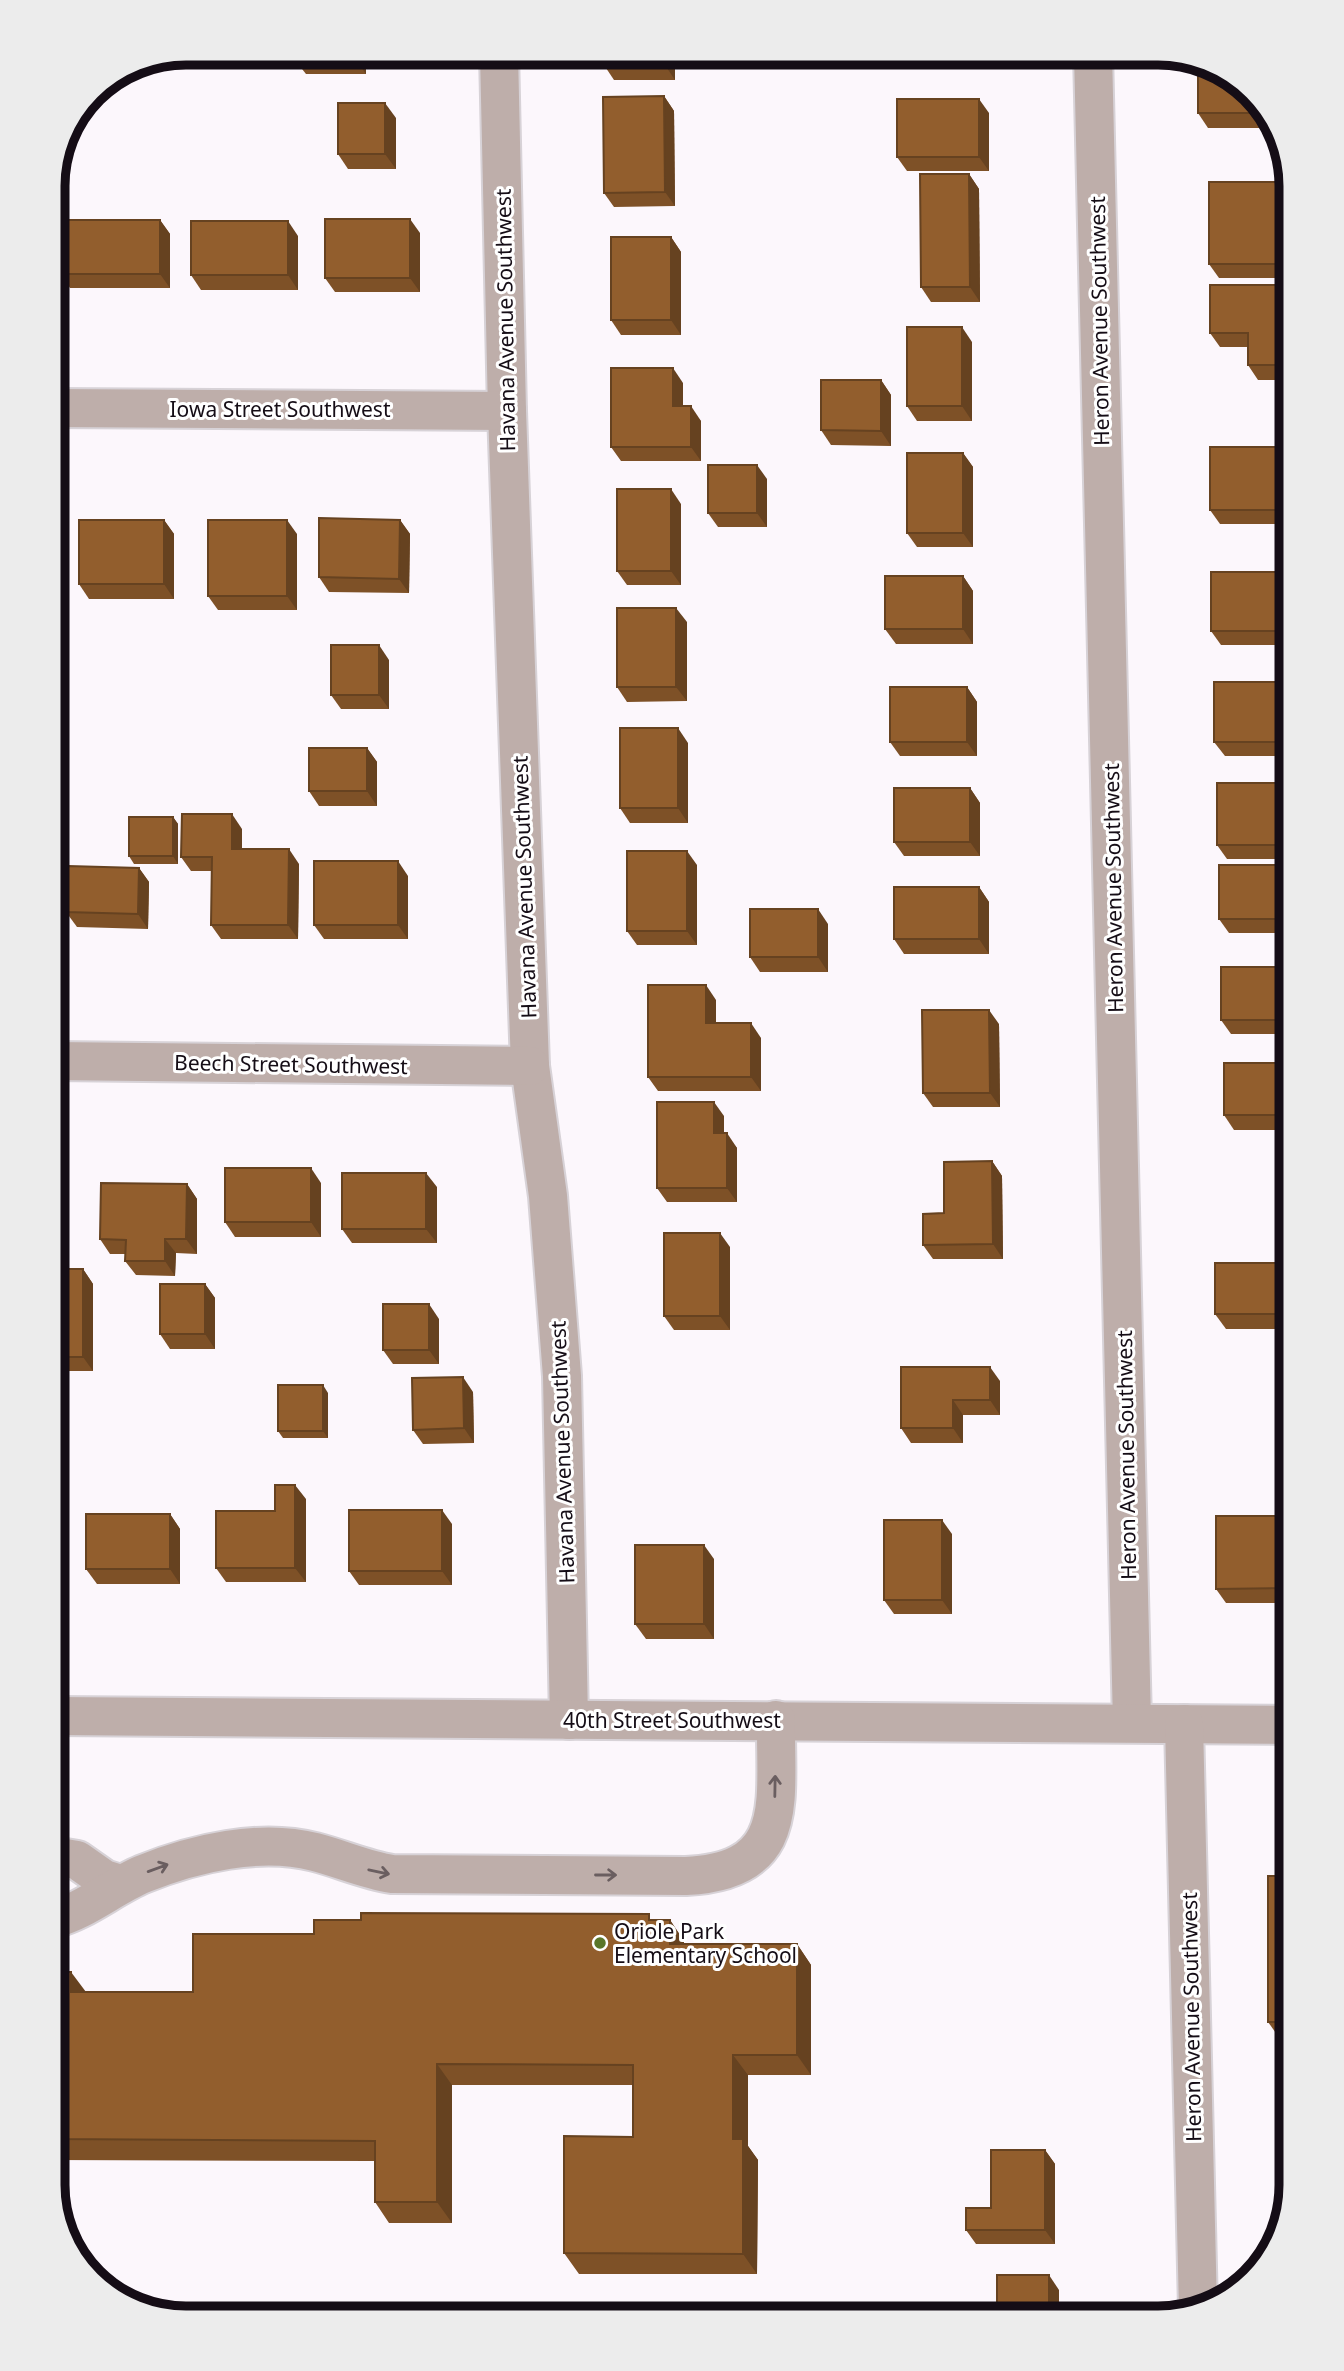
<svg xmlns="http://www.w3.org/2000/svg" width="1344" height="2371" viewBox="0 0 1344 2371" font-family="'Noto Sans',sans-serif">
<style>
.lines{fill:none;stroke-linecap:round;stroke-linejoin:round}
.minor-casing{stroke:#d7d2d7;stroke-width:42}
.minor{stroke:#beaeaa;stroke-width:38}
.wall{fill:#7e5127}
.shaded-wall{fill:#664220}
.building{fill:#925e2d;stroke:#664220;stroke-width:2}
.oneway{stroke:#6a5e60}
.poi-dot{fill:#5a762a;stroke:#fff;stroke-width:2.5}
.labels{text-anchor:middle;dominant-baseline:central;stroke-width:6;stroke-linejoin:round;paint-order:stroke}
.street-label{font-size:21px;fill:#150d16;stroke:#fff}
.poi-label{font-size:21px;fill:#150d16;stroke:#fff;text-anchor:start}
.rim{fill:none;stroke:#150d16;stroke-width:9}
</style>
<rect width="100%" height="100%" fill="#fcf7fc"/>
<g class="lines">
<defs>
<g id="minor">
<polyline points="499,53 507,411 530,1066 548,1196 562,1376 569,1720"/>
<polyline points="1093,53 1132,1723"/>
<polyline points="53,408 507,411"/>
<polyline points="53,1061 530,1066"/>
<polyline points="53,1716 1291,1725"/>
<polyline points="1184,1724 1198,2309"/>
<polyline points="53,1856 77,1860 104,1879 120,1884"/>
<path d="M 53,1919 C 85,1911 112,1887 143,1874 C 195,1853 260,1838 315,1852 C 342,1859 366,1870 392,1874 L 686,1876 C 792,1871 775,1802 776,1720"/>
</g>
</defs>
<!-- minor casing -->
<use href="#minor" class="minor-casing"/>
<!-- minor -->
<use href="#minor" class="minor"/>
</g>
<!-- wall -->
<g class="wall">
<polygon points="366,53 366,74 306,74 295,60"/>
<polygon points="675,53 675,80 614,80 604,65"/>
<polygon points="970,53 970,69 870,69 860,55"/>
<polygon points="1232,75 1278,128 1208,128 1198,113"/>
<polygon points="664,96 674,111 675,206 614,207 604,193"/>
<polygon points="989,113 989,171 907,171 897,157"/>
<polygon points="396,118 396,169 348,169 338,154"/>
<polygon points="969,174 979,189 980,302 931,302 921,287"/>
<polygon points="1292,186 1292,278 1219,278 1209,264"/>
<polygon points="160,220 170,234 170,288 70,288 60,274"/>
<polygon points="420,233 420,292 335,292 325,278"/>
<polygon points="298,236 298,290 201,290 191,275"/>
<polygon points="671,237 681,252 681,335 621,335 611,320"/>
<polygon points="1288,285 1292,291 1292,380 1258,380 1248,365 1248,347 1220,347 1210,333"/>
<polygon points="972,342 972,421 917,421 907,406"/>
<polygon points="881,380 891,395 891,446 831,445 821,430"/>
<polygon points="683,383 683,406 701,421 701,461 621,461 611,447"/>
<polygon points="1292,392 1292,451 1283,440"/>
<polygon points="1287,447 1292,454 1292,524 1220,524 1210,510"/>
<polygon points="963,453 973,467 973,547 917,547 907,533"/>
<polygon points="767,479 767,527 718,527 708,513"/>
<polygon points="681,504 681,585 627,585 617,571"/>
<polygon points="164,520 174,534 174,599 89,599 79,584"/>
<polygon points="400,520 410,534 409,593 329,592 319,577"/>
<polygon points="297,534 297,610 218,610 208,596"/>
<polygon points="1292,573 1292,645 1221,645 1211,631"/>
<polygon points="963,576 973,591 973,644 896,644 885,629"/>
<polygon points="687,622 687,701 627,702 617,687"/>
<polygon points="389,660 389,709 341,709 331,695"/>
<polygon points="1292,682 1292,756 1225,756 1214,742"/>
<polygon points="967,687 977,702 977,756 900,756 890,742"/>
<polygon points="688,743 688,823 630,823 620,808"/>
<polygon points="367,748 377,762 377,806 319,806 309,791"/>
<polygon points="1292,783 1292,859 1227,859 1217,845"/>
<polygon points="970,788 980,803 980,856 904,856 894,842"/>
<polygon points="173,817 178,824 178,864 134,864 129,856"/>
<polygon points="242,829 242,849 299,864 298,939 221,939 211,925 212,871 191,871 181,857"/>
<polygon points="697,865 697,945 637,945 627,931"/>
<polygon points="1292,865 1292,933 1229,933 1219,919"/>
<polygon points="139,868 149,882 148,929 77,927 66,912"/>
<polygon points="408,876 408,939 324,939 314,925"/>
<polygon points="979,887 989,902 989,954 904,954 894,939"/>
<polygon points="828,924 828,972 760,972 750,957"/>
<polygon points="1292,967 1292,1034 1231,1034 1221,1020"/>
<polygon points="716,1000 716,1023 761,1038 761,1091 658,1091 648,1077"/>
<polygon points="999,1024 1000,1107 933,1107 923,1093"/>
<polygon points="1292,1063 1292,1130 1234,1130 1224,1115"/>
<polygon points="724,1116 724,1133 737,1148 737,1202 667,1202 657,1188"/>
<polygon points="992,1161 1002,1176 1003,1259 933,1259 923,1245 944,1213"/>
<polygon points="53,1169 54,1169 64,1184 64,1227 53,1227"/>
<polygon points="321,1183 321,1237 235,1237 225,1222"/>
<polygon points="187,1184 197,1199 197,1254 176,1253 175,1276 136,1275 125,1261 126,1254 110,1254 100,1239"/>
<polygon points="437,1187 437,1243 352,1243 342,1229"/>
<polygon points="730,1247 730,1330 674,1330 664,1316"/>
<polygon points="1292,1263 1292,1329 1226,1329 1215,1314"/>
<polygon points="53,1269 83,1269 93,1284 93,1371 53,1371"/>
<polygon points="205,1284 215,1298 215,1349 170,1349 160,1334"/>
<polygon points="439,1319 439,1364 393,1364 383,1350"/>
<polygon points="1292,1357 1292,1433 1289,1433 1279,1419"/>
<polygon points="901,1367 1000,1381 1000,1415 963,1415 963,1443 911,1443 901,1428"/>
<polygon points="473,1392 474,1443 423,1444 413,1430"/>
<polygon points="328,1393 328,1438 283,1438 278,1431"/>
<polygon points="306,1499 306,1582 226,1582 216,1568 275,1511"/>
<polygon points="170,1514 180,1529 180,1584 97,1584 86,1569"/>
<polygon points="1292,1516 1292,1603 1226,1603 1216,1589"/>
<polygon points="53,1519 58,1527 58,1588 53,1588"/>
<polygon points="452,1524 452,1585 359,1585 349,1571"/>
<polygon points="952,1534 952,1614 894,1614 884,1600"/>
<polygon points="714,1559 714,1639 646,1639 635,1624"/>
<polygon points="1292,1876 1292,2036 1278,2036 1268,2022"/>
<polygon points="654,1920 670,1920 684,1941 684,1944 797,1944 811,1965 811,2075 748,2075 748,2146 758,2160 757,2274 579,2274 564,2253 633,2137 633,2085 452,2085 452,2223 389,2223 375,2202 375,2161 52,2160 53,1972 85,1992 193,1992 314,1934"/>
<polygon points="1045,2150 1055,2164 1055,2244 976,2244 966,2230 991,2208"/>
</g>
<!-- shaded-wall -->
<g class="shaded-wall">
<polygon points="356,53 366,53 366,74 356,60"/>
<polygon points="665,53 675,53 675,80 665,65"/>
<polygon points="960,53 970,53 970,69 960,55"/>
<polygon points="664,96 674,111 675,206 665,192"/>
<polygon points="979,99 989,113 989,171 979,157"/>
<polygon points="385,103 396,118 396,169 385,154"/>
<polygon points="969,174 979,189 980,302 970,287"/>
<polygon points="410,219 420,233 420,292 410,278"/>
<polygon points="160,220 170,234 170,288 160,274"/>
<polygon points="288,221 298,236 298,290 288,275"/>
<polygon points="671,237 681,252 681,335 671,320"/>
<polygon points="1288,285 1292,291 1292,371 1288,365"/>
<polygon points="962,327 972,342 972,421 962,406"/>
<polygon points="673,368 683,383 683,421 673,406"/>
<polygon points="881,380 891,395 891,446 881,431"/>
<polygon points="691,406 701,421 701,461 691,447"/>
<polygon points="1287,447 1292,454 1292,517 1287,510"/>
<polygon points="963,453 973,467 973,547 963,533"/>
<polygon points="757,465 767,479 767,527 757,513"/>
<polygon points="671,489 681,504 681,585 671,571"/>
<polygon points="164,520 174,534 174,599 164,584"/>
<polygon points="287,520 297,534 297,610 287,596"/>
<polygon points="400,520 410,534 409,593 399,579"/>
<polygon points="963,576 973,591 973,644 963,629"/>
<polygon points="676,608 687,622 687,701 676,687"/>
<polygon points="379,645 389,660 389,709 379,695"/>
<polygon points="967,687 977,702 977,756 967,742"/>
<polygon points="678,728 688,743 688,823 678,808"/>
<polygon points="367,748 377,762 377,806 367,791"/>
<polygon points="970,788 980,803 980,856 970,842"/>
<polygon points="232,814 242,829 242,864 232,849"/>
<polygon points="173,817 178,824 178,864 173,856"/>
<polygon points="289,849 299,864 298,939 288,925"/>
<polygon points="687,851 697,865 697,945 687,931"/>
<polygon points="398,861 408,876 408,939 398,925"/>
<polygon points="139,868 149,882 148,929 138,914"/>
<polygon points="979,887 989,902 989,954 979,939"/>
<polygon points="818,909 828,924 828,972 818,957"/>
<polygon points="706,985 716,1000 716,1038 706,1023"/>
<polygon points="989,1010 999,1024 1000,1107 990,1093"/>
<polygon points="751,1023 761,1038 761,1091 751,1077"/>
<polygon points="714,1102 724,1116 724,1148 714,1133"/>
<polygon points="727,1133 737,1148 737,1202 727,1188"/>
<polygon points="992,1161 1002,1176 1003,1259 993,1244"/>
<polygon points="311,1168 321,1183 321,1237 311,1222"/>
<polygon points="54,1169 64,1184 64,1227 54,1212"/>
<polygon points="426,1173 437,1187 437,1243 426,1229"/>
<polygon points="187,1184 197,1199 197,1254 186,1239"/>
<polygon points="720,1233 730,1247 730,1330 720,1316"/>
<polygon points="165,1239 176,1253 175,1276 165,1261"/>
<polygon points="83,1269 93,1284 93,1371 83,1357"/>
<polygon points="205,1284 215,1298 215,1349 205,1334"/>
<polygon points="429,1304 439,1319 439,1364 429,1350"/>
<polygon points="990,1367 1000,1381 1000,1415 990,1400"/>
<polygon points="463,1377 473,1392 474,1443 464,1428"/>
<polygon points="323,1385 328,1393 328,1438 323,1431"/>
<polygon points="953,1400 963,1415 963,1443 953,1428"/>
<polygon points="295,1485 306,1499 306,1582 295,1568"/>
<polygon points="442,1510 452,1524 452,1585 442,1571"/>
<polygon points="170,1514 180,1529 180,1584 170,1569"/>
<polygon points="53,1519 58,1527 58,1588 53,1580"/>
<polygon points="942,1520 952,1534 952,1614 942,1600"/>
<polygon points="704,1545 714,1559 714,1639 704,1624"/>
<polygon points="670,1920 684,1941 684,1965 670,1944"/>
<polygon points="797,1944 811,1965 811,2075 797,2055"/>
<polygon points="71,1972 86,1992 71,1992"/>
<polygon points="733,2055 748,2075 748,2146 758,2160 757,2274 743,2254 733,2139"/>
<polygon points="437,2064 452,2085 452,2223 437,2202"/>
<polygon points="1045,2150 1055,2164 1055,2244 1045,2230"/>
<polygon points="1049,2275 1059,2290 1059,2318 1049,2318"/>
</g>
<!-- building -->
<g class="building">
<rect x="295" y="53" width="61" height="7"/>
<rect x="604" y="53" width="61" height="12"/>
<rect x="860" y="53" width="100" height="2"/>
<polygon points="1198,64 1232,75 1266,113 1198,113"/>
<polygon points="664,96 665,192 604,193 603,97"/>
<rect x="897" y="99" width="82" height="58"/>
<rect x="338" y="103" width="47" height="51"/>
<polygon points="920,174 969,174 970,287 921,287"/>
<polygon points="1209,182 1291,182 1292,186 1292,264 1209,264"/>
<rect x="325" y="219" width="85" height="59"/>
<rect x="60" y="220" width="100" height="54"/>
<rect x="191" y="221" width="97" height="54"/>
<rect x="611" y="237" width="60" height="83"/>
<polygon points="1210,285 1288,285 1288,365 1248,365 1248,333 1210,333"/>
<rect x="907" y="327" width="55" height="79"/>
<polygon points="611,368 673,368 673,406 691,406 691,447 611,447"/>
<polygon points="821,380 881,380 881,431 821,430"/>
<rect x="1283" y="392" width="9" height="48"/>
<rect x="1210" y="447" width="77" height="63"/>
<rect x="907" y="453" width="56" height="80"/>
<rect x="708" y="465" width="49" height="48"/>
<rect x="617" y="489" width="54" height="82"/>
<polygon points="319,518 400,520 399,579 319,577"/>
<rect x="79" y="520" width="85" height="64"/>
<rect x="208" y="520" width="79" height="76"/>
<rect x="1211" y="572" width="80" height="59"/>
<rect x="885" y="576" width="78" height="53"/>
<rect x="617" y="608" width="59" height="79"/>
<rect x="331" y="645" width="48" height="50"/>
<rect x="1214" y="682" width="78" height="60"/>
<rect x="890" y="687" width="77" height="55"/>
<rect x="620" y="728" width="58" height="80"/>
<rect x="309" y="748" width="58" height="43"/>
<rect x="1217" y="783" width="75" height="62"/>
<rect x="894" y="788" width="76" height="54"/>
<polygon points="182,814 232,814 232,849 289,849 288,925 211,925 212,857 181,857"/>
<rect x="129" y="817" width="44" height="39"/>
<rect x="627" y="851" width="60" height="80"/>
<rect x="314" y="861" width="84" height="64"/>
<rect x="1219" y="865" width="73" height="54"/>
<polygon points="68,866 139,868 138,914 66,912"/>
<rect x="894" y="887" width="85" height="52"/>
<rect x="750" y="909" width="68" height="48"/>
<rect x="1221" y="967" width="71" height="53"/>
<polygon points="648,985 706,985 706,1023 751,1023 751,1077 648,1077"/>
<polygon points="922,1010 989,1010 990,1093 923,1093"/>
<rect x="1224" y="1063" width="68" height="52"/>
<polygon points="657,1102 714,1102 714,1133 727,1133 727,1188 657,1188"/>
<polygon points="992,1161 993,1244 923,1245 923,1214 944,1213 944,1162"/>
<rect x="225" y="1168" width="86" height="54"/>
<rect x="53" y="1169" width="1" height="43"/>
<rect x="342" y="1173" width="84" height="56"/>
<polygon points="101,1183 187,1184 186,1239 165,1239 165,1261 125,1261 126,1240 100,1239"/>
<rect x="664" y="1233" width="56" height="83"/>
<rect x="1215" y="1263" width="77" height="51"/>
<rect x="53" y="1269" width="30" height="88"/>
<rect x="160" y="1284" width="45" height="50"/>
<rect x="383" y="1304" width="46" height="46"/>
<rect x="1279" y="1357" width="13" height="62"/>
<polygon points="901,1367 990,1367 990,1400 953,1400 953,1428 901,1428"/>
<polygon points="463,1377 464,1428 413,1430 412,1378"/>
<rect x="278" y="1385" width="45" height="46"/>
<polygon points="275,1485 295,1485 295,1568 216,1568 216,1511 275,1511"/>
<rect x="349" y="1510" width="93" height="61"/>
<rect x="86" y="1514" width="84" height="55"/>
<polygon points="1216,1516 1292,1516 1292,1588 1216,1589"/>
<rect x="884" y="1520" width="58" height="80"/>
<rect x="635" y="1545" width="69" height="79"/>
<rect x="1268" y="1876" width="24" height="146"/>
<polygon points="361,1913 649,1914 649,1920 670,1920 670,1944 797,1944 797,2055 733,2055 733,2139 743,2139 743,2254 564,2253 564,2136 633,2137 633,2065 437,2064 437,2202 375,2202 375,2141 52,2139 53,1972 71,1972 71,1992 193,1992 193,1934 314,1934 314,1920 361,1920"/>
<polygon points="991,2150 1045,2150 1045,2230 966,2230 966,2208 991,2208"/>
<rect x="997" y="2275" width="52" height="43"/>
</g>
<!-- one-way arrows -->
<defs><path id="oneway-shaft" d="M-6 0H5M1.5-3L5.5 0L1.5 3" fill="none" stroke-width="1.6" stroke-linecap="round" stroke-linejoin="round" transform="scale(1.75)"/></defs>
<g class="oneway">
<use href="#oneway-shaft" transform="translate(775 1786) rotate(-89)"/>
<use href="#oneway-shaft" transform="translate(158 1868) rotate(-20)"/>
<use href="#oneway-shaft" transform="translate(379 1872) rotate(12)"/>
<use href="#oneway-shaft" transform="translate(606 1875)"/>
</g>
<!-- markers -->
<circle class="poi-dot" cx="600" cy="1943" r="7"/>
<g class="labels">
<!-- street labels -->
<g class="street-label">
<text transform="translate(505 320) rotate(-91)">Havana Avenue Southwest</text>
<text transform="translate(1099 321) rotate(-91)">Heron Avenue Southwest</text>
<text x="280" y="409">Iowa Street Southwest</text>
<text transform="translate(524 887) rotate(-92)">Havana Avenue Southwest</text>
<text transform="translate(1113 888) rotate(-91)">Heron Avenue Southwest</text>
<text transform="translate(291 1064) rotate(1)">Beech Street Southwest</text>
<text transform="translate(562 1452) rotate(-92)">Havana Avenue Southwest</text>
<text transform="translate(1126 1455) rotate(-91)">Heron Avenue Southwest</text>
<text x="672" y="1720">40th Street Southwest</text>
<text transform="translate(1191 2017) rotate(-91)">Heron Avenue Southwest</text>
</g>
<!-- poi labels -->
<g class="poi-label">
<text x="614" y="1931">Oriole Park<tspan x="614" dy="24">Elementary School</tspan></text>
</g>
</g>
<!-- crop -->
<path d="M0 0H1344V2371H0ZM186 65H1158A121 121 0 0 1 1279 186V2185A121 121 0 0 1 1158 2306H186A121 121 0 0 1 65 2185V186A121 121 0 0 1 186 65Z" fill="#ececec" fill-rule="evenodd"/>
<path class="rim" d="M186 65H1158A121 121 0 0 1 1279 186V2185A121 121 0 0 1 1158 2306H186A121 121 0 0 1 65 2185V186A121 121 0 0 1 186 65Z"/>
</svg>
